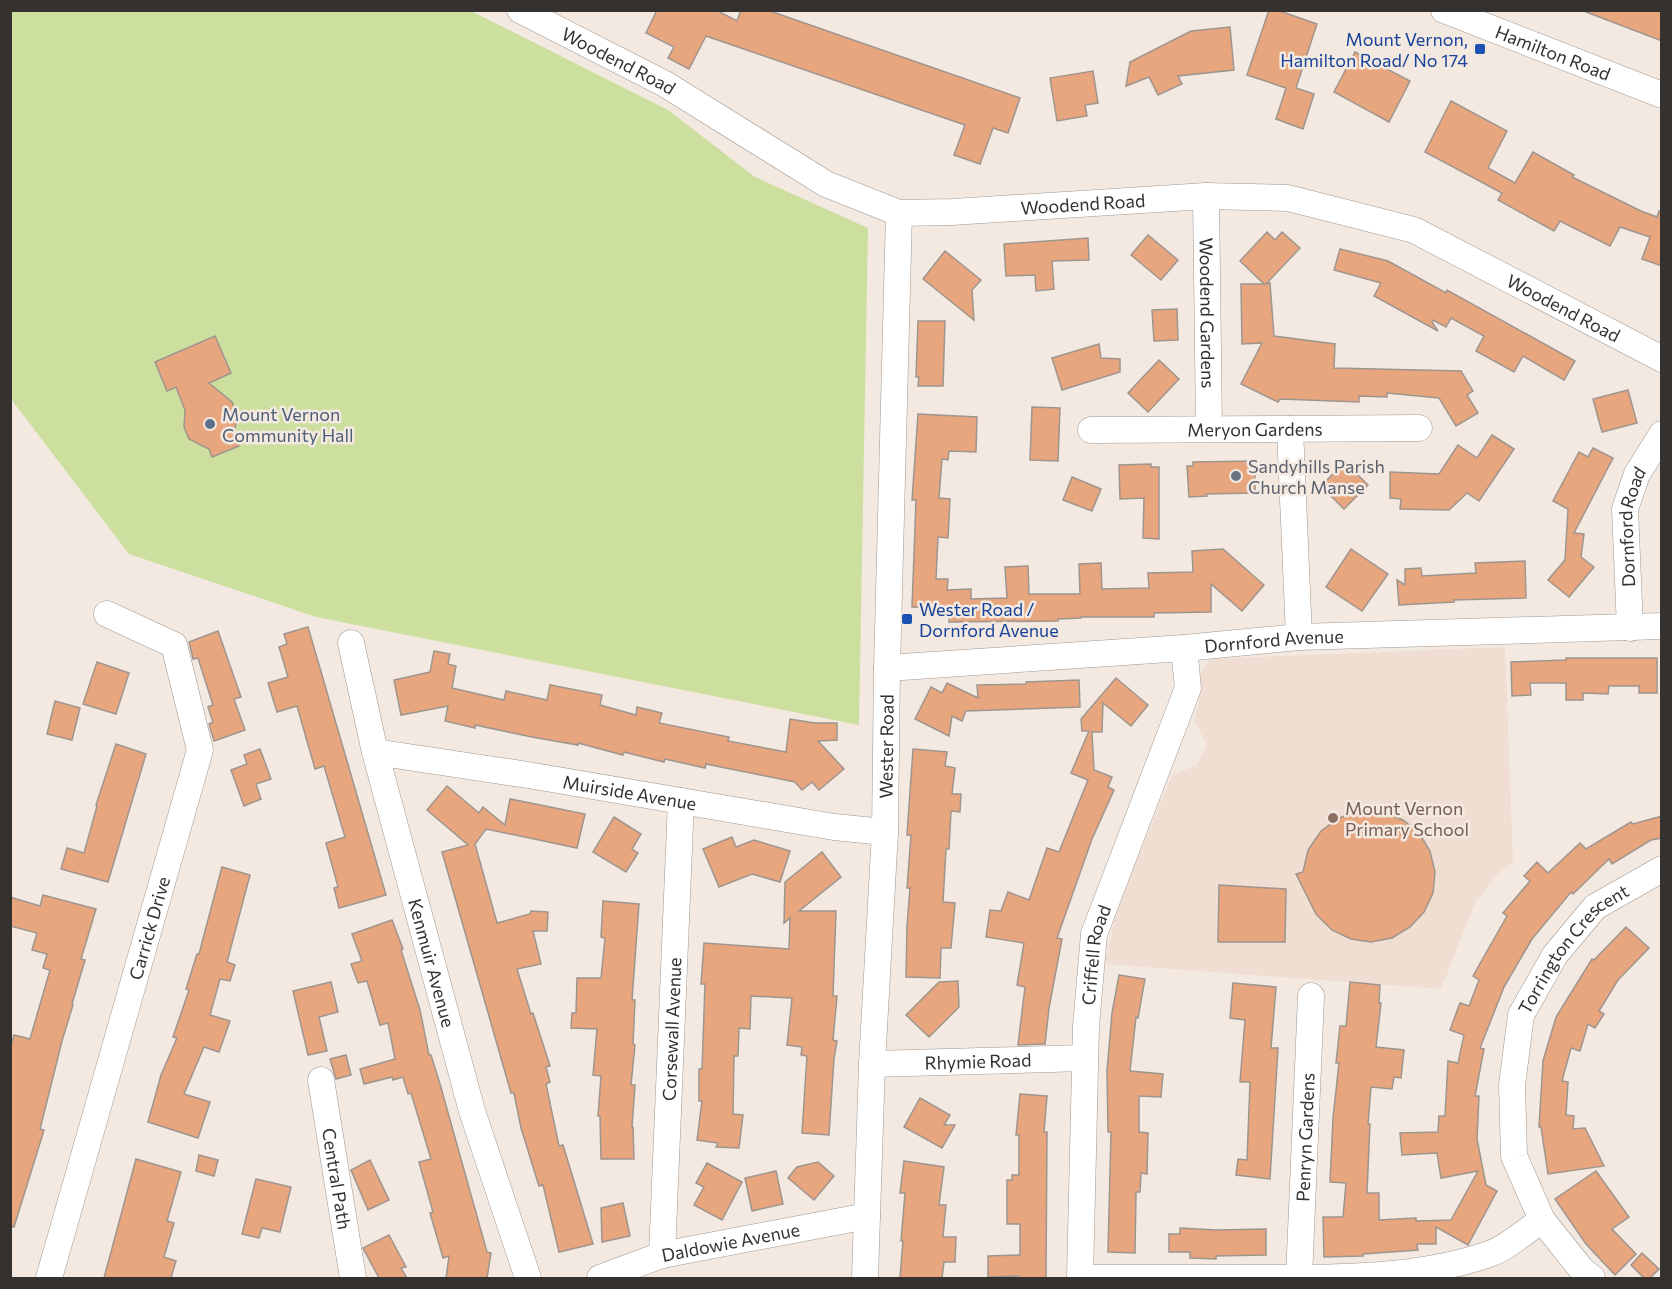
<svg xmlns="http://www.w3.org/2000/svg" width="1672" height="1289" viewBox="0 0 1672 1289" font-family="Commissioner,sans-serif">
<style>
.built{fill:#efded1}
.green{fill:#ccdf9e}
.building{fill:#e7a67e;stroke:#9f958f;stroke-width:1.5}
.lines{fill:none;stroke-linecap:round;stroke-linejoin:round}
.minor-casing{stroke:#a19891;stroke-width:27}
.minor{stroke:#fff;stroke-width:26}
.transit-dot{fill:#1a4fb4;stroke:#f3e9e1;stroke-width:2}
.service-dot{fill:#5c6f8a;stroke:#f3e9e1;stroke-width:2}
.worship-dot{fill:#6b7280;stroke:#f3e9e1;stroke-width:2}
.education-dot{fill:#8d6e63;stroke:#f3e9e1;stroke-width:2}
.labels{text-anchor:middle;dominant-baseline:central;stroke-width:5;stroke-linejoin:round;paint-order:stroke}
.transit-label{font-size:18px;fill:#164399;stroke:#f3e9e1;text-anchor:end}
.street-label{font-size:18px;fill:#35312e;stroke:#f3e9e1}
.service-label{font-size:18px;fill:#4e5e75;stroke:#f3e9e1;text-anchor:start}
.worship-label{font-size:18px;fill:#5b616d;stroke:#f3e9e1;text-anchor:start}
.education-label{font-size:18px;fill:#785e54;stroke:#f3e9e1;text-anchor:start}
</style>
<rect width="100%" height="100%" fill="#f3e9e1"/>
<!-- built -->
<polygon class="built" points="1505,647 1513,861 1495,877 1475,903 1441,989 1105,964 1116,911 1172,775 1197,765 1207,744 1194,721 1199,703 1198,676 1211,659"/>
<!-- green -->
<polygon class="green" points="11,11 471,11 668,110 755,177 868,228 859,725 316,617 129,554 11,399"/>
<!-- building -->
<g class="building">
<polygon points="657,10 716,10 737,21 741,10 767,10 1020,98 1008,133 993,128 980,164 954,155 965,125 706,36 689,69 668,58 674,47 646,33"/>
<polygon points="1269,10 1277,10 1317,24 1296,88 1314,94 1303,129 1276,119 1286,88 1247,75"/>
<polygon points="1586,10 1662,10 1662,41 1586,12"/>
<polygon points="1230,27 1234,70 1178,76 1182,84 1158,95 1149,77 1126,86 1130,62 1191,31"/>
<polygon points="1355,52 1410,81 1389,122 1334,92"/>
<polygon points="1093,71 1098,103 1085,105 1087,116 1057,121 1050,78"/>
<polygon points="1451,101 1507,131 1488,168 1515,183 1533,152 1574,175 1572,177 1641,211 1657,217 1659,211 1662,212 1662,266 1642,259 1650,237 1620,227 1610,246 1560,221 1554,231 1498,200 1502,193 1425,152"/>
<polygon points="1267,232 1275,240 1282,232 1300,248 1266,284 1270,283 1274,336 1335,344 1334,368 1461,371 1473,391 1467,395 1478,413 1456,426 1439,398 1387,393 1387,397 1359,396 1359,402 1280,399 1278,402 1241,384 1262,343 1242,344 1241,284 1264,284 1240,261"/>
<polygon points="1148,235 1178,260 1161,280 1131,255"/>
<polygon points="1088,238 1089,260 1052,261 1054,289 1036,291 1035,275 1006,276 1004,244"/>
<polygon points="1340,249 1388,261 1446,293 1447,290 1575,361 1564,380 1523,356 1514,372 1476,351 1484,336 1451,318 1446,327 1433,320 1432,322 1438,331 1374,296 1381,283 1334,270"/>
<polygon points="945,251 981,280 972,290 974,320 923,279"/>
<polygon points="1177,309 1178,340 1154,341 1152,310"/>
<polygon points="918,321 945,321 943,386 918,386 919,377 916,377"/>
<polygon points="215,336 231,373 209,383 232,402 238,415 234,433 239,446 212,457 209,449 189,439 184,427 185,410 176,387 167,391 155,362"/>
<polygon points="1099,344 1101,358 1120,359 1120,372 1062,390 1052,358"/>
<polygon points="1159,360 1179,379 1148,412 1128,393"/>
<polygon points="1628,390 1637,423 1602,432 1593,399"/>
<polygon points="1032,407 1060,408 1058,461 1030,460"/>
<polygon points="918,414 977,417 976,452 949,451 948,460 942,459 939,498 950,499 948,538 938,537 936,579 948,579 947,590 971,589 971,599 1007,598 1005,567 1028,566 1029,594 1080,594 1079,564 1101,563 1102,589 1149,588 1148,573 1193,572 1192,551 1223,549 1264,585 1242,611 1211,584 1211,612 1154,613 1154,617 1081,617 1081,618 1058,619 1058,621 949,622 949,609 912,607 916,500 912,500"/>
<polygon points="1492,435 1514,449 1479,501 1467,493 1449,510 1400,509 1401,499 1390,498 1390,472 1439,474 1458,445 1477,458"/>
<polygon points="1593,448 1613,458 1574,533 1584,534 1581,557 1594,567 1569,597 1548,580 1565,560 1568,509 1553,501 1579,452 1588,457"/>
<polygon points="1255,461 1255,493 1206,494 1207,496 1189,497 1187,466 1193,466 1193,462"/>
<polygon points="1345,462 1368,485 1344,509 1321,486"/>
<polygon points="1151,464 1151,467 1159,467 1159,539 1143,538 1144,498 1120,499 1119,465"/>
<polygon points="1072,477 1101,489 1092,511 1063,500"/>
<polygon points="1351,549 1388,574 1362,611 1326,587"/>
<polygon points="1525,561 1526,598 1454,600 1454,602 1399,605 1397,580 1405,585 1405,569 1421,568 1422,576 1476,573 1475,563"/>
<polygon points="308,627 386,895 339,908 334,888 338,887 326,843 345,837 324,766 315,769 297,706 277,712 268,683 288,677 279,647 287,644 284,634"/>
<polygon points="218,631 241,697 234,699 245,730 214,741 209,724 213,722 208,707 213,705 198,658 193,659 189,642"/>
<polygon points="434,651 450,654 448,664 456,666 452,688 504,700 506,691 547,700 550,685 602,695 600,705 636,715 637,707 662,713 659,723 729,737 728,741 786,752 790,719 815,723 837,723 837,740 818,741 844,769 819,790 812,782 802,790 795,782 706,764 705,768 665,759 664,762 624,752 623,755 578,743 578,745 532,737 475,725 475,728 445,721 448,706 401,715 394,680 430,672"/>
<polygon points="1566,658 1657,658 1657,693 1639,693 1639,686 1609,686 1608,694 1583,693 1583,700 1566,700 1566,683 1530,683 1531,695 1512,696 1511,662 1566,660"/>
<polygon points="97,662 129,673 116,714 83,704"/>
<polygon points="1116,678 1148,705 1131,726 1103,703 1102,732 1092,732 1094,770 1112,777 1108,787 1114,790 1092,839 1057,938 1062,939 1049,1008 1045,1044 1018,1045 1025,987 1017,985 1024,943 986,937 990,910 1001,911 1008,892 1029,900 1047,848 1059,852 1088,780 1071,773 1089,731 1082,731 1081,719"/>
<polygon points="1079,680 1080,707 966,711 962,721 952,716 949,736 915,719 931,687 942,693 947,683 978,698 977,685 1026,684 1026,682"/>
<polygon points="55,701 80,708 72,740 47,734"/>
<polygon points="116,744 146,754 108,882 61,869 67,848 84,853 97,806 96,805"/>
<polygon points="260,749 271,779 256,784 261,799 244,806 231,770 247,764 244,755"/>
<polygon points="913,749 947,752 945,766 955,768 952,794 961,794 960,812 951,811 949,849 946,849 943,902 955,903 951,948 941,948 940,978 906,977 907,926 910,888 907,888 911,835 907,835"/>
<polygon points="447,786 479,813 483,807 505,825 510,799 585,814 577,848 486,829 475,844 497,923 530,914 531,911 548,912 547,931 533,931 541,964 517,969 531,1014 533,1013 550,1066 546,1067 550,1082 546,1084 559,1146 563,1145 593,1244 559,1252 543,1185 539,1186 521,1128 514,1093 511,1093 442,852 468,845 427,810"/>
<polygon points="1360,811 1382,812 1403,820 1419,833 1430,851 1435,872 1433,893 1424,912 1410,927 1392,938 1371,942 1351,939 1332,930 1316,914 1296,874 1303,872 1308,850 1321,831 1339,818"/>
<polygon points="1662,816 1662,838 1651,840 1612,864 1609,859 1573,894 1571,892 1532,939 1504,987 1480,1048 1484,1049 1475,1096 1479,1096 1477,1139 1486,1185 1497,1191 1468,1245 1436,1227 1436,1244 1417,1244 1418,1250 1363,1254 1363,1256 1324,1257 1323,1217 1343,1217 1346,1183 1330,1182 1333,1118 1339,1063 1336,1063 1340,1026 1346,1026 1350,982 1380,985 1379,1003 1381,1003 1376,1047 1404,1050 1401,1078 1394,1077 1392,1089 1371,1087 1368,1124 1370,1124 1367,1193 1379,1193 1379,1220 1416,1218 1416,1221 1451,1220 1478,1171 1441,1178 1437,1153 1402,1155 1400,1133 1438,1132 1439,1116 1445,1116 1448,1061 1458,1063 1464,1035 1450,1030 1460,1003 1469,1006 1479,980 1473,976 1507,916 1503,913 1530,881 1524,876 1537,862 1548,873 1580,843 1586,849 1631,822 1633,824"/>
<polygon points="614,817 641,834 632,849 638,853 626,872 593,852"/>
<polygon points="732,837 736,847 754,840 790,851 780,882 752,874 719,887 703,849"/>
<polygon points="822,852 841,877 799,911 836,911 833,996 837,996 833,1040 837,1041 834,1058 829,1135 802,1133 807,1056 801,1055 802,1047 787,1045 792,998 751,996 750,1029 739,1028 738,1056 734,1056 733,1114 743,1115 739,1148 716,1147 718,1143 697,1140 702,1101 699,1101 699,1069 702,1069 705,984 701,984 704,943 789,949 790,918 784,923 785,882"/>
<polygon points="222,867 250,875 227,962 235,965 230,981 220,979 210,1015 230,1021 219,1052 204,1047 184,1094 210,1102 198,1138 148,1122 161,1075 177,1038 173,1037 189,990 186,989 197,954 199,954"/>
<polygon points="1219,885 1286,889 1285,942 1218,942"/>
<polygon points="43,895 96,909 81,959 85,960 72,1004 73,1005 62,1041 40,1129 44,1130 14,1227 10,1226 10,1049 14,1035 30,1039 50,970 43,968 47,954 32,950 37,933 10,926 10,897 40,906"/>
<polygon points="603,901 639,904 632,1000 635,1000 633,1044 635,1045 631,1085 635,1085 632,1127 633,1127 634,1159 601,1159 600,1116 598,1116 601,1076 593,1075 597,1029 571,1028 572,1013 576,1013 577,978 601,978 605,938 601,937"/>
<polygon points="392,920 403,949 401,950 420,1010 429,1055 431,1055 440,1084 487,1252 491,1253 487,1278 446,1278 449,1256 443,1258 430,1213 433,1212 419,1162 431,1159 411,1093 408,1094 403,1077 393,1080 392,1077 364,1084 360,1069 395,1059 388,1023 380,1025 367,981 358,983 351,964 362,961 352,934"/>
<polygon points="1626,927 1649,948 1618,980 1599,1011 1604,1014 1595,1028 1588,1024 1580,1051 1571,1048 1562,1081 1568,1082 1566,1115 1574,1116 1573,1129 1585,1128 1604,1166 1548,1174 1541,1127 1539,1127 1543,1061 1556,1017 1592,959 1594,960"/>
<polygon points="1119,975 1145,979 1138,1018 1136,1017 1130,1071 1163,1074 1161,1097 1139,1096 1139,1132 1148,1133 1147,1174 1141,1173 1140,1192 1136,1192 1135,1253 1108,1252 1111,1132 1108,1132 1107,1071 1112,1013"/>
<polygon points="958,981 959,1007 929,1037 906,1015 939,982"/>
<polygon points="331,982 338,1012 319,1017 327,1051 308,1055 293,991"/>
<polygon points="1233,983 1276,987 1271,1048 1278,1048 1270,1179 1236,1175 1238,1159 1247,1160 1250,1082 1240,1082 1245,1020 1230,1018"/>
<polygon points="346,1055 351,1075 336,1079 330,1059"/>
<polygon points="1020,1094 1047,1096 1044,1132 1047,1132 1046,1278 1019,1278 1019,1276 988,1277 988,1256 1020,1255 1020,1224 1007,1224 1007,1180 1012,1180 1012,1175 1019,1175 1019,1135 1016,1135"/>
<polygon points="920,1098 950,1115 944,1125 955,1125 942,1148 904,1127"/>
<polygon points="199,1155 218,1160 214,1176 196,1171"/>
<polygon points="136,1159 181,1172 167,1221 174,1223 164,1257 176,1261 171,1278 104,1278"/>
<polygon points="370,1160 389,1200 368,1210 351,1170"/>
<polygon points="904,1161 944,1167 939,1205 946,1205 943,1237 956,1237 955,1262 944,1262 942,1278 900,1278 903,1241 901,1241 905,1193 900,1193"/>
<polygon points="818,1162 834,1176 814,1200 788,1178 797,1167"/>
<polygon points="707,1163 742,1182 722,1220 694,1205 704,1187 696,1183"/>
<polygon points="776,1171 783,1204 752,1211 745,1178"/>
<polygon points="1596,1171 1629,1217 1612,1229 1636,1254 1615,1275 1586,1244 1555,1199"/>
<polygon points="256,1179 291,1187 280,1232 262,1228 259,1238 242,1234"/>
<polygon points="623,1203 630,1236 602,1242 601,1208"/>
<polygon points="1180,1228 1216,1230 1266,1229 1266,1255 1216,1256 1216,1259 1190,1258 1190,1252 1169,1252 1169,1234 1180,1234"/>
<polygon points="389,1235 406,1267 401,1268 407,1278 379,1278 363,1248"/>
<polygon points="1642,1253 1659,1269 1650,1278 1644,1278 1631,1265"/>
</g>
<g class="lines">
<defs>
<g id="minor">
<path id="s1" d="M 520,10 L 665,84 L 826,184 L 899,213 L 952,212 L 1206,196 L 1288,198 L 1414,230 L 1662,359"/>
<path id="s2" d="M 1444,10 L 1662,95"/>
<path id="s3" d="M 1206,196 L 1209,429"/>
<polyline points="1290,429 1299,637"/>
<path id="s4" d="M 1091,430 L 1419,428"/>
<path id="s5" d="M 1630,628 L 1625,509 L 1637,474 L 1662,434"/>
<path id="s6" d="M 351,643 L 375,752 L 472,1111 L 528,1278"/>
<path id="s7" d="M 887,668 L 1184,648 L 1299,637 L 1662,626"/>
<path id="s8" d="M 375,752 L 528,775 L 834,827 L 885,832"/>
<path id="s9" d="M 872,1064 L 1085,1058"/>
<path id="s10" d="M 321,1080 L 353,1278"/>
<path id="s11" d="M 662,1255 L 681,801"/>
<path id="s12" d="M 49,1278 L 200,750 L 174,645 L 107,614"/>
<path id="s13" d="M 600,1278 L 662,1255 L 867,1216"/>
<path id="s14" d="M 865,1278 L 872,1064 L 885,832 L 887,668 L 899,213"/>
<path id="s15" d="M 1080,1278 L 1086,1026 L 1094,934 L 1188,688 L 1184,648"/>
<polyline points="1080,1278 1292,1278"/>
<path id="s16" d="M 1299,1278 L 1311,996"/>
<path d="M 1300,1278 C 1365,1277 1431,1275 1492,1253 C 1508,1247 1527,1230 1542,1220"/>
<path id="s17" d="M 1592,1278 L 1582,1270 L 1542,1220 L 1514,1156 L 1512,1085 L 1521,1015 L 1555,955 L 1595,907 L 1662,869"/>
</g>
</defs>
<!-- minor casing -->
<use href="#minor" class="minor-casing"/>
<!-- minor -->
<use href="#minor" class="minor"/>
</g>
<!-- markers -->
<g class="transit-dot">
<rect x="1474" y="43" width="12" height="12" rx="3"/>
<rect x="901" y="613" width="12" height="12" rx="3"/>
</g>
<circle class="service-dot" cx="210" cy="424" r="6"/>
<circle class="worship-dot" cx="1236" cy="476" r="6"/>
<circle class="education-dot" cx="1333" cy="818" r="6"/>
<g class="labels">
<!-- transit labels -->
<g class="transit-label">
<text x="1468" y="39">Mount Vernon,<tspan x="1468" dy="21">Hamilton Road/ No 174</tspan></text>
<text x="919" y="609" text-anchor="start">Wester Road /<tspan x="919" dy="21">Dornford Avenue</tspan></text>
</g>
<!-- street labels -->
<g class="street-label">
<text stroke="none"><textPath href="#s2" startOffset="117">Hamilton Road</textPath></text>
<text stroke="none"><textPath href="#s1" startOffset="111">Woodend Road</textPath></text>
<text stroke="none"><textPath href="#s1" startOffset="615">Woodend Road</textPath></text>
<text stroke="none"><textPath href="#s1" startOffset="1119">Woodend Road</textPath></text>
<text stroke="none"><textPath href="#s3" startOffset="117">Woodend Gardens</textPath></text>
<text stroke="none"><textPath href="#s4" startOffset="164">Meryon Gardens</textPath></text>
<text stroke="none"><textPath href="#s5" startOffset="102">Dornford Road</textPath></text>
<text stroke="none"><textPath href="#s7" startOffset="388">Dornford Avenue</textPath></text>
<text stroke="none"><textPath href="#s14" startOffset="532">Wester Road</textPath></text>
<text stroke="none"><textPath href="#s8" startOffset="258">Muirside Avenue</textPath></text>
<text stroke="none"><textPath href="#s12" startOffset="364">Carrick Drive</textPath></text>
<text stroke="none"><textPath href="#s17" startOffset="374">Torrington Crescent</textPath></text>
<text stroke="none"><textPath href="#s15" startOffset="324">Criffell Road</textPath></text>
<text stroke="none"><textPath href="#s6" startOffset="330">Kenmuir Avenue</textPath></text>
<text stroke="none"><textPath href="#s11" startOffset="226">Corsewall Avenue</textPath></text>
<text stroke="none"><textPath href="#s9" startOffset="106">Rhymie Road</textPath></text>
<text stroke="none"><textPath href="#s16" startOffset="141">Penryn Gardens</textPath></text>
<text stroke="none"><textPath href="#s10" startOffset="100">Central Path</textPath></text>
<text stroke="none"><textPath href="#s13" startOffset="136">Daldowie Avenue</textPath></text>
</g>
<!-- service labels -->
<g class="service-label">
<text x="222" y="414">Mount Vernon<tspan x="222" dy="21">Community Hall</tspan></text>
</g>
<!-- worship labels -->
<g class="worship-label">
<text x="1248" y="466">Sandyhills Parish<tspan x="1248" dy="21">Church Manse</tspan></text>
</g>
<!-- education labels -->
<g class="education-label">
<text x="1345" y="808">Mount Vernon<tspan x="1345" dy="21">Primary School</tspan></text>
</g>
</g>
<!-- border -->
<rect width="1672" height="1289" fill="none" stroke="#35312e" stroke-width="24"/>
</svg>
